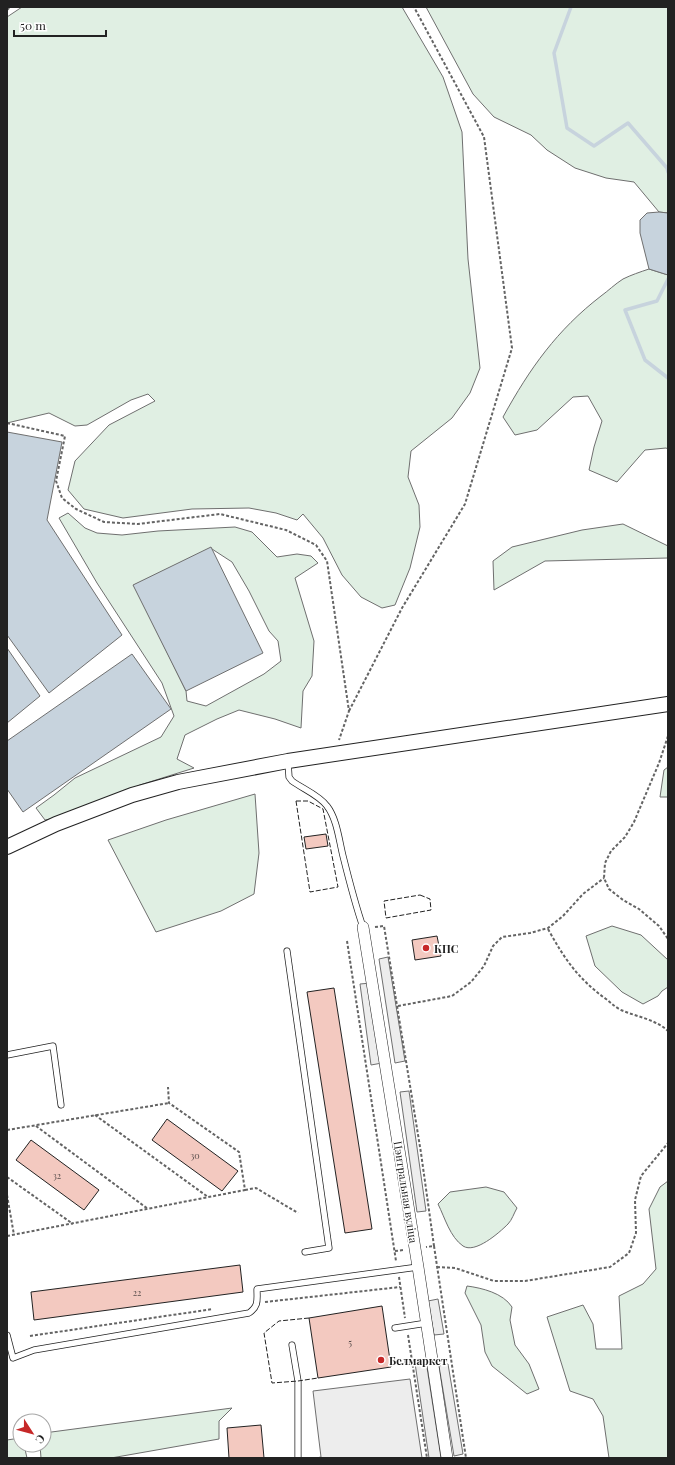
<svg xmlns="http://www.w3.org/2000/svg" width="675" height="1465" viewBox="0 0 675 1465" font-family="'Playfair Display',serif">
<style>
.green{fill:#e0efe3;stroke:#6f6f6f;fill-rule:evenodd}
.parking{fill:#ededed;stroke:#6f6f6f}
.water{fill:#c7d3dd;stroke:#6f6f6f}
.lines{fill:none;stroke-linecap:round;stroke-linejoin:round}
.stream{stroke:#c7d3dd;stroke-width:3.5}
.building{fill:#f3c9c0;stroke:#222}
.service-casing{stroke:#222;stroke-width:7}
.minor-casing{stroke:#222;stroke-width:12}
.tertiary-casing{stroke:#222;stroke-width:16}
.path{stroke:#646464;stroke-width:2;stroke-dasharray:3 2;stroke-linecap:butt}
.service{stroke:#fff;stroke-width:5.5}
.minor{stroke:#fff;stroke-width:11}
.tertiary{stroke:#fff;stroke-width:14}
.fence{stroke:#222;stroke-width:1;stroke-dasharray:5 2;stroke-linecap:butt}
.poi-dot{fill:#c62828;stroke:#fff;stroke-width:1.5}
.labels{text-anchor:middle;dominant-baseline:central;stroke-width:3;stroke-linejoin:round;paint-order:stroke}
.number-label{font-size:9px;fill:#564c4a}
.poi-label{font-size:11px;font-weight:bold;fill:#222;stroke:#fff;text-anchor:start}
.street-label{font-size:11px;fill:#222;stroke:#fff}
</style>
<rect width="100%" height="100%" fill="#fff"/>
<!-- green -->
<g class="green">
<polygon points="22,7 402,7 443,77 462,132 468,259 480,368 470,393 452,418 411,451 408,477 419,505 420,527 410,568 395,605 382,608 361,597 342,575 323,538 303,514 297,520 276,513 249,508 192,509 123,518 84,509 68,490 75,461 109,425 155,401 148,394 131,400 87,425 75,426 49,413 7,423 7,17"/>
<polygon points="426,7 668,7 668,213 659,212 634,182 606,178 575,168 547,150 531,135 494,117 473,94"/>
<path d="M 649,269 L 668,275 L 668,449 L 666,448 L 645,450 L 617,482 L 589,470 L 594,447 L 602,421 L 588,396 L 573,397 L 537,430 L 515,435 L 503,417 C 530,368 557,330 601,296 C 608,291 615,284 623,279 C 631,275 640,272 649,269 Z"/>
<path d="M 68,513 L 85,528 L 97,533 L 122,535 L 158,531 L 235,527 L 252,532 L 277,557 L 297,554 L 311,556 L 318,563 L 295,578 L 314,641 L 312,676 L 303,691 L 301,728 L 275,719 L 239,710 L 217,719 L 185,735 L 177,759 L 194,768 L 140,785 L 72,815 L 45,820 L 36,808 L 54,795 L 75,778 L 161,737 L 174,716 L 162,683 L 97,583 L 59,518 ZM 212,549 L 232,562 L 249,591 L 269,631 L 278,641 L 281,661 L 264,674 L 206,706 L 187,701 L 186,691 L 134,585 Z"/>
<polygon points="623,524 668,546 668,558 545,561 494,590 493,561 512,547 582,530"/>
<polygon points="668,767 668,797 660,797 664,770"/>
<polygon points="255,794 259,853 254,894 221,911 156,932 108,840 166,820"/>
<polygon points="612,926 641,935 668,960 668,987 662,991 658,996 643,1004 622,992 595,966 586,936"/>
<polygon points="668,1181 668,1458 609,1458 603,1416 593,1399 570,1391 547,1317 583,1305 593,1324 596,1349 622,1349 619,1296 643,1284 656,1269 649,1209 660,1187"/>
<path d="M 486,1187 L 504,1192 L 517,1208 C 514,1213 512,1220 508,1224 C 499,1233 475,1254 463,1246 C 450,1237 445,1218 438,1204 L 450,1192 Z"/>
<path d="M 467,1286 C 482,1288 503,1293 512,1307 L 510,1320 L 515,1345 L 529,1364 L 539,1389 L 527,1394 L 492,1366 L 485,1352 L 481,1325 L 465,1293 Z"/>
<polygon points="232,1408 219,1421 219,1439 111,1458 41,1458 40,1445 44,1445 44,1433"/>
<polygon points="20,1438 20,1445 24,1445 27,1458 7,1458 7,1440"/>
</g>
<!-- parking -->
<g class="parking">
<polygon points="388,957 405,1061 395,1063 379,959"/>
<polygon points="371,983 382,1063 371,1065 360,984"/>
<polygon points="409,1091 426,1211 417,1212 400,1092"/>
<polygon points="438,1299 444,1334 434,1335 428,1301"/>
<polygon points="426,1361 441,1458 429,1458 415,1363"/>
<polygon points="448,1364 463,1454 454,1456 439,1366"/>
<polygon points="410,1379 422,1458 316,1458 321,1457 313,1391"/>
</g>
<!-- water -->
<g class="water">
<polygon points="659,212 668,213 668,275 649,269 640,233 640,220 647,213"/>
<polygon points="7,432 62,442 47,520 122,635 49,693 7,635"/>
<polygon points="211,547 263,653 186,691 133,585"/>
<polygon points="7,648 40,696 7,723"/>
<polygon points="132,654 171,709 23,812 7,789 7,741"/>
</g>
<g class="lines">
<!-- stream -->
<g class="stream">
<polyline points="571,7 554,53 567,128 594,146 628,123 667,168 668,172"/>
<polyline points="668,279 657,301 625,310 645,360 668,378"/>
</g>
</g>
<!-- building -->
<g class="building">
<polygon points="326,834 328,846 306,849 304,837"/>
<polygon points="437,936 441,956 415,960 412,940"/>
<polygon points="334,988 372,1229 345,1233 307,992"/>
<polygon points="167,1119 238,1171 222,1191 152,1140"/>
<polygon points="31,1140 99,1190 84,1210 16,1160"/>
<polygon points="240,1265 243,1292 34,1320 31,1292"/>
<polygon points="382,1306 391,1367 318,1378 309,1318"/>
<polygon points="261,1425 264,1458 229,1458 227,1428"/>
</g>
<g class="lines">
<defs>
<g id="service">
<path d="M 288,762 L 289,777 L 292,781 C 303,789 319,795 327,806 C 337,819 339,840 343,856 C 349,880 355,904 363,927"/>
<polyline points="287,951 329,1248 305,1252"/>
<polyline points="7,1055 53,1046 61,1105"/>
<polyline points="395,1328 427,1323"/>
<path d="M 7,1335 L 13,1358 L 34,1350 L 249,1313 C 259,1306 257,1300 257,1289 L 418,1267"/>
<polyline points="292,1345 298,1381 298,1458"/>
</g>
<polyline id="minor" points="363,927 418,1267 447,1458"/>
<polyline id="tertiary" points="7,847 56,824 132,795 178,782 288,761 668,704"/>
</defs>
<!-- service casing -->
<use href="#service" class="service-casing"/>
<!-- minor casing -->
<use href="#minor" class="minor-casing"/>
<!-- tertiary casing -->
<use href="#tertiary" class="tertiary-casing"/>
<!-- path -->
<g class="path">
<polyline points="7,10 10,7"/>
<polyline points="7,423 65,436 56,481 62,498 76,509 104,522 138,524 220,514 286,530 316,545 327,561 349,711 339,740"/>
<polyline points="349,711 402,608 465,504 512,348 484,137 414,7"/>
<polyline points="668,736 659,763 634,822 625,837 611,851 605,863 604,878 609,889 623,900 639,909 659,926 668,939"/>
<polyline points="375,927 384,926 421,1153 434,1246 426,1247"/>
<path d="M 548,929 C 564,958 578,979 606,999 C 611,1003 615,1007 621,1010 C 637,1017 655,1019 668,1031"/>
<polyline points="347,941 396,1261"/>
<polyline points="398,1006 452,996 471,982 484,966 493,946 502,937 530,933 548,928 563,916 583,894 604,878"/>
<polyline points="95,1115 208,1197"/>
<polyline points="36,1126 148,1209"/>
<polyline points="7,1130 169,1103"/>
<polyline points="7,1177 73,1224"/>
<polyline points="245,1190 256,1188 298,1213"/>
<polyline points="7,1195 14,1235"/>
<polyline points="7,1236 245,1190 239,1152 169,1103 168,1087"/>
<polyline points="434,1246 466,1458"/>
<polyline points="395,1251 404,1250"/>
<polyline points="437,1267 455,1268 494,1281 525,1281 610,1267 629,1253 636,1233 635,1200 641,1176 668,1143"/>
<polyline points="399,1277 405,1318"/>
<polyline points="265,1302 400,1287"/>
<polyline points="408,1335 427,1458"/>
<polyline points="30,1336 213,1309"/>
</g>
<!-- service -->
<use href="#service" class="service"/>
<!-- minor -->
<use href="#minor" class="minor"/>
<!-- tertiary -->
<use href="#tertiary" class="tertiary"/>
<!-- fence -->
<g class="fence">
<polygon points="296,801 308,801 323,809 338,887 310,892"/>
<polygon points="420,895 430,899 431,910 386,918 384,901"/>
<polyline points="309,1318 279,1321 264,1333 272,1383 298,1381 318,1378"/>
</g>
</g>
<!-- markers -->
<g class="poi-dot">
<circle cx="426" cy="948" r="4"/>
<circle cx="381" cy="1360" r="4"/>
</g>
<g class="labels">
<!-- number labels -->
<g class="number-label">
<text x="195" y="1155">30</text>
<text x="57" y="1175">32</text>
<text x="137" y="1292">22</text>
<text x="350" y="1342">5</text>
</g>
<!-- poi labels -->
<g class="poi-label">
<text x="434" y="948">КПС</text>
<text x="389" y="1360">Белмаркет</text>
</g>
<!-- street labels -->
<g class="street-label">
<text transform="translate(406 1192) rotate(81)">Цэнтральная вуліца</text>
</g>
</g>
<!-- border -->
<rect width="675" height="1465" fill="none" stroke="#222222" stroke-width="16"/>
<!-- north arrow -->
<g transform="translate(32 1433) rotate(126)"><circle r="19" fill="#ffffff" stroke="#a7a7a7"/>
<path d="M0-3L7 15L0 10L-7 15Z" fill="#c62828"/>
<text y="-6" font-size="11" font-weight="bold" text-anchor="middle" fill="#222222">С</text>
</g>
<!-- scale -->
<path d="M14 30v6h92v-6" fill="none" stroke="#222222" stroke-width="2"/>
<text x="20" y="30" font-size="12" fill="#222222" stroke="#ffffff" stroke-width="3" paint-order="stroke">50 m</text>
</svg>
